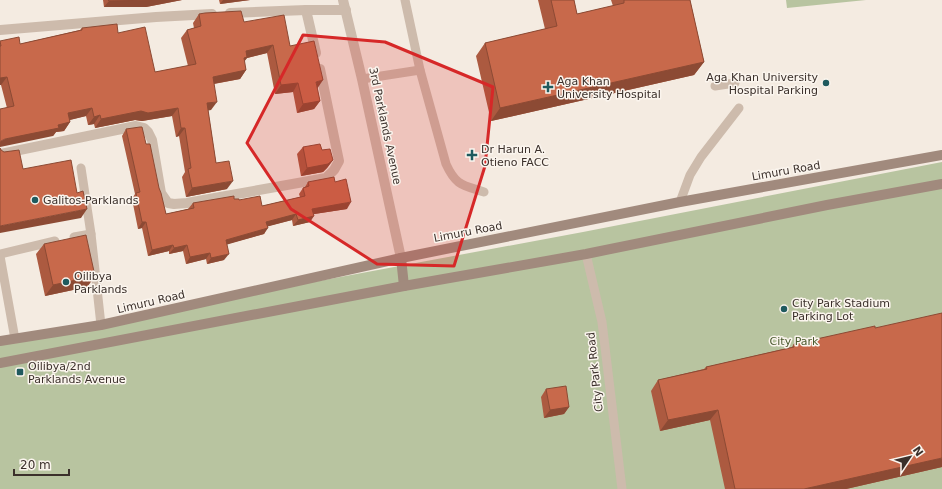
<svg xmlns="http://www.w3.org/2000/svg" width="942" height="489" viewBox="0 0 942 489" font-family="'DejaVu Sans',sans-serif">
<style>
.green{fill:#b8c4a0}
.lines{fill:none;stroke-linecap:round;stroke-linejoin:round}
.service{stroke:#cdbbac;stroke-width:9}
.minor{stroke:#cdbbac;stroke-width:10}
.secondary{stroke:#a18a7d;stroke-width:10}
.wall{fill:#ac5a40}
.shaded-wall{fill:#8c4a34}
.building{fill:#c8694b;stroke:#8c4a34}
.marked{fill:#d62828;fill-opacity:0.2;stroke:#d62828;stroke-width:3;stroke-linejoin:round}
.poi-dot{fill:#1f5a5e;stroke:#fbf5ee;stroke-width:1.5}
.labels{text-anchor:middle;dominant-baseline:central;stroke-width:3;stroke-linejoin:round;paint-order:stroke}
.poi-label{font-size:11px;fill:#3b302b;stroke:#fbf5ee;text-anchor:start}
.street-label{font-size:11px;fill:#3b302b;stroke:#fbf5ee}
.park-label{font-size:11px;fill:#4a5a2e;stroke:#fbf5ee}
</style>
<rect width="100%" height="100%" fill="#f4ebe1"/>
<!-- green -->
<g class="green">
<polygon points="786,0 866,0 787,8"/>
<polygon points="942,162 942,489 0,489 0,340 583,232"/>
</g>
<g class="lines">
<!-- service -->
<g class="service">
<path d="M 405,0 L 420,70 L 446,164 C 456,186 463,185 484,192"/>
<polyline points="362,79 420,70"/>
<polyline points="715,86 735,83"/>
<polyline points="81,168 91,234"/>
<polyline points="680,202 690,175 701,157 739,108"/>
<polyline points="74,237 91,234 101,325"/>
<polyline points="0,254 55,241"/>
<polyline points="586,254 602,322 622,489"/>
<polyline points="0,256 15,339"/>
</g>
<!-- minor -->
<g class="minor">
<polyline points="343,0 362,79 401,258"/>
<polyline points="306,10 316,53"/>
<polyline points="230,13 306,10 346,10"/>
<polyline points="0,30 156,17 212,14"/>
<polyline points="0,154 136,126 144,128 148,132 152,140 161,193 168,203 174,204 187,203 326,178 334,170 339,161 320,69"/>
</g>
<!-- secondary -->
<g class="secondary">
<polyline points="401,258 404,286"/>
<polyline points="0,341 101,325 401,258 680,202 942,155"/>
<polyline points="0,363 404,286 586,254 827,205 942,184"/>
</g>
</g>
<!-- wall -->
<g class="wall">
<polygon points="103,0 182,0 146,7 104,7"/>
<polygon points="219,0 250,0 220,4"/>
<polygon points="538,0 574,0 577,14 613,6 611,0 690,0 704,62 694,75 491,121 476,56 485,43 545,29"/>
<polygon points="199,14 244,22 290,46 317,88 320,101 314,109 297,113 293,92 275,94 267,53 247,58 244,61 246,70 240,79 214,84 211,110 208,110 216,163 227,189 186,197 182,177 185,172 179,136 176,137 172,116 142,121 135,120 95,128 94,124 88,125 86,116 69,120 70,122 64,131 56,132 53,136 7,108 1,85 0,85 0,41 20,44 80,30 82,28 118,33 155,72 188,66 181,38 187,30 194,28 193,23"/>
<polygon points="126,129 146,144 166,214 188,209 193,203 234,199 262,206 300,197 299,194 303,188 305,187 308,182 335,182 347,209 314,214 310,222 293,226 292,220 268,226 264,234 227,244 224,260 207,264 206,259 186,264 183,251 169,254 169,251 148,256 142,228 138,229 132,199 135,194 122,136"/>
<polygon points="303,147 322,150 333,160 327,168 323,172 301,176 297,154"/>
<polygon points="44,244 95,276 87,287 45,296 36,254"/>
<polygon points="875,328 942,467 846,489 725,489 710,420 660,431 651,391 658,380 704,369 706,367 792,347 794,344"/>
<polygon points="546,389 569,407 564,414 544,418 541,397"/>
</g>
<!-- shaded-wall -->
<g class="shaded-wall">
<polygon points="152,0 182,0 146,7 104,7 109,1"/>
<polygon points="223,0 250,0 220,4"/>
<polygon points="273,45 267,53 247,58 241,66 246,51"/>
<polygon points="704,62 694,75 491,121 500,108"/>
<polygon points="246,70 240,79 207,85 213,77"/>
<polygon points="7,77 1,85 0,85 0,78"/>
<polygon points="323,80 317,89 316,82"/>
<polygon points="298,83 293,92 275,94 281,85"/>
<polygon points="320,101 314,109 297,113 303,104"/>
<polygon points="217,102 211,110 201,112 207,103"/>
<polygon points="92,108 86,116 62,122 68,113"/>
<polygon points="178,108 172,116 142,121 135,120 95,128 101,119 141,111"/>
<polygon points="100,115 94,124 88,125 94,117"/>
<polygon points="70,122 64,131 56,132 53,136 0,147 0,143 1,141 5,139"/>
<polygon points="181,128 185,128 179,136 176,137"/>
<polygon points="333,160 327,168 323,172 301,176 307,168"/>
<polygon points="233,181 227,189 186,197 192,188"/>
<polygon points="351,202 347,209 308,215 312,209"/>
<polygon points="87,209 81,218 0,233 0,226"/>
<polygon points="296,214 292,220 262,228 266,222"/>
<polygon points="314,216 310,222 293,226 298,220"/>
<polygon points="142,222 146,222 142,228 138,229"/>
<polygon points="268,228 264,234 222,246 226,240"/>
<polygon points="173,245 169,251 148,256 152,250"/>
<polygon points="187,245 183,251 169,254 174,248"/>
<polygon points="210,253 206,259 186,264 190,257"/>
<polygon points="229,254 224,260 207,264 211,258"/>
<polygon points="95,276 87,287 45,296 53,285"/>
<polygon points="569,407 564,414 544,418 550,410"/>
<polygon points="718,410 710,420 660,431 668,420"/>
<polygon points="942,458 942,467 846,489 804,489"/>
</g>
<!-- building -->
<g class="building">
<polygon points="108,0 152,0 109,1"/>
<polygon points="551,0 574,0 577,14 624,3 624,0 690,0 704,62 500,108 485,43 557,26"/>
<polygon points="241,11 244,22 284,15 290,46 314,41 323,80 316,82 320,101 303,104 298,83 281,85 273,45 246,51 247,57 244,58 246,70 213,77 217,102 207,103 216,163 229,161 233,181 192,188 188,169 191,168 185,128 181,128 178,108 148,113 141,111 101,119 100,115 94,117 92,108 68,113 70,122 58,125 59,128 5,139 1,141 0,145 0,109 14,106 7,77 0,78 0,46 1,46 0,41 19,37 20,44 82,30 82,28 117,24 118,33 145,27 155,72 196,64 187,30 201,26 199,14 205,13"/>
<polygon points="140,127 142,127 146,144 150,144 159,188 161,193 166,214 194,208 193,203 234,196 234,199 239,199 239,200 260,196 262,206 305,196 303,188 309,186 308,182 334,177 335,182 346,179 351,202 312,209 314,216 298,220 296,214 266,222 268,228 226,240 229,254 211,258 210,253 190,257 187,245 174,248 173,245 152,250 146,222 142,222 136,193 140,192 126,129"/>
<polygon points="320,144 322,150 330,149 333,160 328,164 307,168 303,147"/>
<polygon points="0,148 1,150 4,152 19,150 23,169 71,160 77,193 83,191 87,209 0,226"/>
<polygon points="86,235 95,276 53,285 44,244"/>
<polygon points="942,313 942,458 804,489 735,489 718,410 668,420 658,380 707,369 706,367 794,347 794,344 875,326 875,328"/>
<polygon points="566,386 569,407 550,410 546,389"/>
</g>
<!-- marked area -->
<path class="marked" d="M 303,35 L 385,42 L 493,87 L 485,166 L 454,266 L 377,264 L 291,209 L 247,143 Z"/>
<!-- markers -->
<g class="poi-dot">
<circle cx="826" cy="83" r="4"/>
<path d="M546 81h4v4h4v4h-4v4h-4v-4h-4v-4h4z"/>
<path d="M470 149h4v4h4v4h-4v4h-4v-4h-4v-4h4z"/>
<circle cx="35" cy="200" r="4"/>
<circle cx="66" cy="282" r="4"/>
<circle cx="784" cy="309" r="4"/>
<rect x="16" y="368" width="8" height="8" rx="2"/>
</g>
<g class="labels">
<!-- poi labels -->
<g class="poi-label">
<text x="818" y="77" text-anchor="end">Aga Khan University<tspan x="818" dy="13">Hospital Parking</tspan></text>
<text x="557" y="81">Aga Khan<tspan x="557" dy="13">University Hospital</tspan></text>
<text x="481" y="149">Dr Harun A.<tspan x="481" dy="13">Otieno FACC</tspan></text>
<text x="43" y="200">Galitos-Parklands</text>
<text x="74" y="276">Oilibya<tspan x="74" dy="13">Parklands</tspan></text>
<text x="792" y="303">City Park Stadium<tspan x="792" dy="13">Parking Lot</tspan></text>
<text x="28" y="366">Oilibya/2nd<tspan x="28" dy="13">Parklands Avenue</tspan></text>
</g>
<!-- street labels -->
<g class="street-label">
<text transform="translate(385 126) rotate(78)">3rd Parklands Avenue</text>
<text transform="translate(786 171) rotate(-10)">Limuru Road</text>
<text transform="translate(468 232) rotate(-11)">Limuru Road</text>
<text transform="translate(151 302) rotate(-13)">Limuru Road</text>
<text transform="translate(595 372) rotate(-96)">City Park Road</text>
</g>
<!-- park labels -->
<g class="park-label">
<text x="794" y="341">City Park</text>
</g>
</g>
<!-- north arrow -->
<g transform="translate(910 457) rotate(55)" stroke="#fbf5ee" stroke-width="3" paint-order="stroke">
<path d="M0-3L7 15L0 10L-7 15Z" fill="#3b302b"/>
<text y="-6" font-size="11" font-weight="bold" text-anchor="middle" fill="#3b302b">N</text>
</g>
<!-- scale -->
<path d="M14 469v6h55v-6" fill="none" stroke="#3b302b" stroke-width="2"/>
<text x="20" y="469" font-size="12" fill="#3b302b" stroke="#fbf5ee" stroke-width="3" paint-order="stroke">20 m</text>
</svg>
